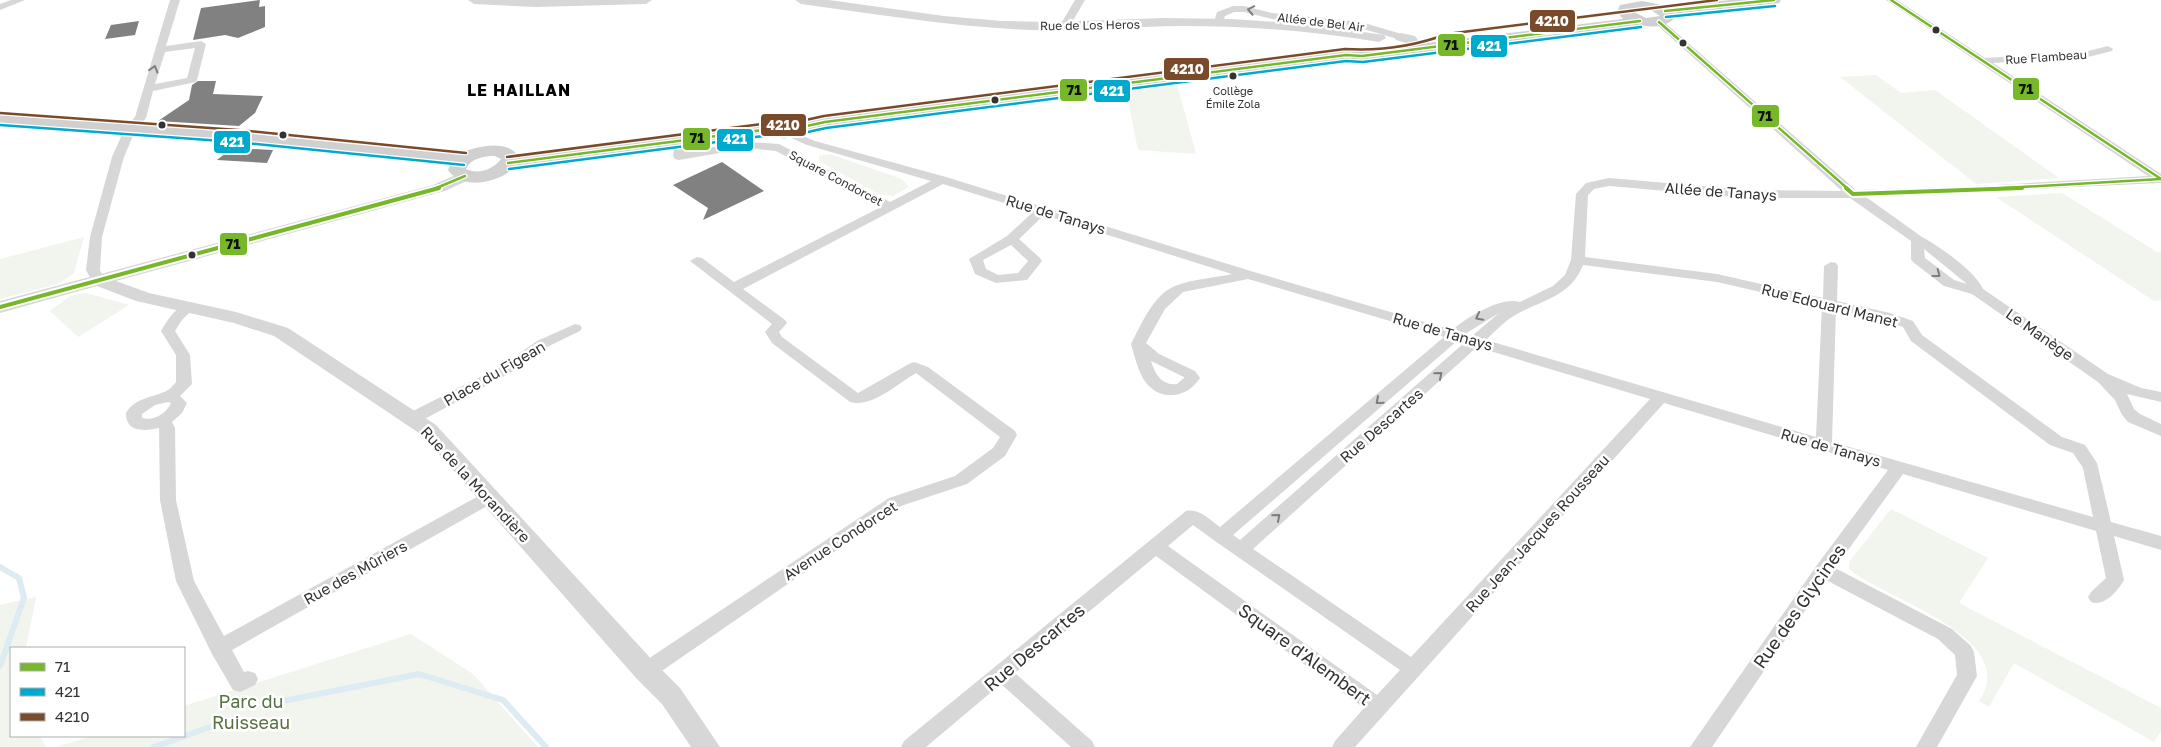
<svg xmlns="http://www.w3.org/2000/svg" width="2161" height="747" viewBox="0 0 2161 747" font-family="'Golos Text',sans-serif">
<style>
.green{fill:#f1f5ed}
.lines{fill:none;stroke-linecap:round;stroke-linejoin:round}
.stream{stroke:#ddebf3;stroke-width:6}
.building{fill:#818181}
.minor{fill:#d7d7d7;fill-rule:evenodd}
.tertiary{fill:#d7d7d7;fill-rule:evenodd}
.secondary{fill:#d0d0d0;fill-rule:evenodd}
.bus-1-far1-casing{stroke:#fff;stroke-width:5}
.bus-1-casing{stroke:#fff;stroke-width:8}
.bus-2-casing{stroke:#fff;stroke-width:5}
.bus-3-casing{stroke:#fff;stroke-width:5}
.bus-1-far1{stroke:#76b82a;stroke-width:2.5}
.bus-1{stroke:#76b82a;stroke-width:4}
.bus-2{stroke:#00a9ce;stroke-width:2.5}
.bus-3{stroke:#7a4b2a;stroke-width:2.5}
.oneway{stroke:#7d7d7d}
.bus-dot{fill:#333;stroke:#fff;stroke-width:2}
.labels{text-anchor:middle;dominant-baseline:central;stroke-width:5;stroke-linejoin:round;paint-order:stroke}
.far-bus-label{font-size:11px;fill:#333;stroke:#fff}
.far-street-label{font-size:12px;fill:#333;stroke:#fff}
.street-label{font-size:15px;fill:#333;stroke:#fff}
.far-district-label{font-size:16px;font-weight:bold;letter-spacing:1px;fill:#000;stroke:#fff}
.near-street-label{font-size:18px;fill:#333;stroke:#fff}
.near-park-label{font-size:18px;fill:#56703f;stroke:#fff}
.line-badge{stroke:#fff;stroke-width:2}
.badge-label{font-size:14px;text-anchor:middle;font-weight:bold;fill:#fff}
.pale-badge-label{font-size:14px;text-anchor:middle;font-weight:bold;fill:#111}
</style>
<rect width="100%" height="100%" fill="#fff"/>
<!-- green -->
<g class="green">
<polygon points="1876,75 1901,93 1935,90 2059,178 1976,184 1840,77"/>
<polygon points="1177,84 1196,154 1138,150 1126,91"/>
<polygon points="830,154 902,179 909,187 893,196 878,194 819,161 819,156"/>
<polygon points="2062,193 2157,252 2161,252 2161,300 2154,301 1996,197"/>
<polygon points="84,237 74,273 58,284 0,299 0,259"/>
<polygon points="86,293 129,305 78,337 50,311 70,296"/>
<path d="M 1891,509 L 1988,558 L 1959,603 L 2161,708 L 2161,731 L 2154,742 L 2014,663 L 1989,707 L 1979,701 C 2023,637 1882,598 1849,569 L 1849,562 Z"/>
<polygon points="36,597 26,648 11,648 11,736 40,736 46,747 0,747 0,605"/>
<polygon points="411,634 473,674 538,747 56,747 92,736 184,736 184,706"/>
</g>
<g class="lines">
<!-- stream -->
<g class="stream">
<polyline points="0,567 19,578 24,598 0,666"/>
<polyline points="273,703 419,674 503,700 546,747"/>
<polyline points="154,747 235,718"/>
</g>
</g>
<!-- building -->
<g class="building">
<polygon points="260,0 259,7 265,6 265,27 238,38 225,35 193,40 201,8"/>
<polygon points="139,21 135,35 105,39 111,25"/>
<polygon points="198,81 216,81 213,94 263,96 255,113 239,126 158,121 189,100 192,85"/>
<polygon points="232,148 273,150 267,163 217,160"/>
<polygon points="722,162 764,191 703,220 708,208 673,185"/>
</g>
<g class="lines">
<!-- minor -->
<g class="minor">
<polygon points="11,0 25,0 0,10 0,4"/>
<path d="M 170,0 L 180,0 L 166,46 L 201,41 L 206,44 L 197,80 L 196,82 L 153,91 L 146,118 L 135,131 L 124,157 L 102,237 L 100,270 L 105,280 L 103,283 L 93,283 L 86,270 L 90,237 L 112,157 L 124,130 L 135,117 ZM 195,48 L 187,78 L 155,84 L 165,52 Z"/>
<polygon points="1075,0 1085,0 1068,29 1060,29 1059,27"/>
<path d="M 1886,0 L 1897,0 L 1985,58 L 2088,51 L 2108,46 L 2113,49 L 2112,51 L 2088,57 L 1993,63 L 2161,174 L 2161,183 L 1866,197 L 1922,237 C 1939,246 1975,271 1983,289 L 2108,374 L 2141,388 L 2161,392 L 2161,402 L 2127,394 L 2134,409 L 2140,414 L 2161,424 L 2161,436 L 2128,422 L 2122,415 L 2115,400 L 2098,382 L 1972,294 L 1944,286 L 1913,262 L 1911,259 L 1911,241 L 1850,198 L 1748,198 L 1609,186 L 1594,189 L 1588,195 L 1585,257 L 1717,274 L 1823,298 L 1824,266 L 1831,262 L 1836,263 L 1838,266 L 1837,301 L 1890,313 L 1913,321 L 1922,335 L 2062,437 L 2085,445 L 2097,463 L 2111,522 L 2161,536 L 2161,550 L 2114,536 L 2124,580 C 2118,591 2104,607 2091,602 L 2088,597 L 2091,592 L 2106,578 L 2096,531 L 1903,474 L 1835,568 L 1952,629 L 1971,646 L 1974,652 L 1977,676 L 1937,747 L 1916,747 L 1957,675 L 1955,655 L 1938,639 L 1826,580 L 1712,747 L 1690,747 L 1817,565 L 1888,470 L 1664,403 L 1355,747 L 1332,747 L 1335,741 L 1364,708 L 1156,556 L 1015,673 L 1092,741 L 1095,747 L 1071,747 L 1001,684 L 926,747 L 901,747 L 904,741 L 1186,511 C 1199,508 1210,520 1220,527 L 1444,337 L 1248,279 L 1183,292 L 1165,309 L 1146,343 L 1159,354 L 1195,371 L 1200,378 C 1188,397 1163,402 1147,384 C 1138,373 1135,357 1131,344 C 1141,325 1153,295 1175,286 C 1192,279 1214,278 1232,274 L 1044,215 L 1019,239 L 1040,258 L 1042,261 L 1027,280 L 996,283 L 975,274 L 969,259 L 1007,236 L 1033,212 L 943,184 L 743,289 L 785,320 L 787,323 L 779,332 L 782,337 L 858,393 L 909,364 L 914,362 L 928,367 L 1015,431 L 1017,435 L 1005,456 L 967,484 L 901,506 L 653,677 L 646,679 L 639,677 L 636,671 L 639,665 L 889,498 L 955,476 L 993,448 L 1000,437 L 916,373 C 897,384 872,408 850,402 L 772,343 L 765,332 L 772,324 L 690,261 L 697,257 L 702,258 L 734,282 L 881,207 L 776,151 L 749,148 L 679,160 L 675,159 L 673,156 L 676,138 L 680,137 L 686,140 L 685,151 L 749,142 L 779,144 L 890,202 L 931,181 L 807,145 L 780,133 L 778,131 L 784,128 L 815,141 L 946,177 L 1254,272 L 1452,330 C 1466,318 1501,296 1520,302 L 1553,286 L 1565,275 L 1571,260 L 1576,194 L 1586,183 L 1609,178 L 1748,190 L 1842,191 L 1656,24 L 1656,20 L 1662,20 L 1856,190 L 1978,186 L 2148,176 ZM 1011,245 L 1028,261 L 1018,273 L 998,275 L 986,269 L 983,260 ZM 1924,249 L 1967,284 L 1954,280 L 1925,258 ZM 1583,265 L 1717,282 L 1822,306 L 1816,437 L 1486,340 C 1493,333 1501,325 1509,319 C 1537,300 1569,300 1583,265 ZM 1836,309 L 1881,320 L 1903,327 L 1911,341 L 2050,445 L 2073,453 L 2083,468 L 2093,517 L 1832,442 ZM 1499,313 L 1472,336 L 1465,334 ZM 1457,341 L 1464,343 L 1240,540 L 1233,535 ZM 1477,347 L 1650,399 L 1411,657 L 1253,549 ZM 1151,361 L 1184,377 L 1184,378 L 1177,384 C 1162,386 1155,374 1151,361 ZM 1193,525 L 1215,541 L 1400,670 L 1377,695 L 1168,546 Z"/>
<polygon points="1233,6 1244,6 1272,13 1361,22 1405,35 1406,37 1401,40 1360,28 1272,19 1244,12 1234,12 1225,16 1222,24 1216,24 1214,22 1217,12"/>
<path d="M 186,305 L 191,306 L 193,309 L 182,320 L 175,331 L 190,355 L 192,384 L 180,396 L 187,403 L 182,413 L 172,422 L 175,428 L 176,500 L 194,581 L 224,636 L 484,493 L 490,491 L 496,493 L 498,497 L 496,501 L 232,650 L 244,672 L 248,671 L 255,673 L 258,679 L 255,685 L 240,692 L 233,690 L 212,654 L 176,581 L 160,500 L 159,428 C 145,431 126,433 126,413 C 135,398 150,398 164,392 C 168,391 173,386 176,382 L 176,355 L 161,331 C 167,321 174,308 186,305 ZM 168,402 L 171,403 C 166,414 154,421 142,418 L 142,414 L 155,405 Z"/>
<polygon points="575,324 580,325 582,328 580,331 547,347 510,373 419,422 413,423 407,422 405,418 407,414 500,367 537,341"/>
</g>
<!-- tertiary -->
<g class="tertiary">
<polygon points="468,0 652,0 646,4 536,7 474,4"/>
<path d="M 795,0 L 829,0 L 944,16 L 1002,21 L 1050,22 L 1164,18 L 1232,19 L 1306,24 L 1384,35 L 1386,38 L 1379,42 C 1314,31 1249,26 1183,26 C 1132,26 1082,32 1031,30 C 954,27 877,14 801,4 Z"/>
<polygon points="1401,33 1415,36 1421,44 1406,54 1396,54 1394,51 1406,43 1396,40 1394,37"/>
<polygon points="465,171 471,173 473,176 471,179 445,191 116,281 149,293 236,312 288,328 436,425 655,663 680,688 720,747 691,747 662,704 637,679 422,435 274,336 234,323 136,301 97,286 0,313 0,301 433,185"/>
</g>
<!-- secondary -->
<path class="secondary" d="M 1731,0 L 1781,0 L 1779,3 L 1774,4 L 1674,14 L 1675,17 C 1668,27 1652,28 1641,25 L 1362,61 L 1346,60 L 825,127 L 784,136 L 763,135 L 514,168 C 498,183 462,191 448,170 L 451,163 C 301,144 151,135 0,124 L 0,114 L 237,131 L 461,153 C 477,146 507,139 518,156 L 763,125 L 784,126 L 825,117 L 1346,50 L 1362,51 L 1623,19 L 1617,12 L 1620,5 L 1642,1 L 1667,6 ZM 1638,9 L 1651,10 L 1660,16 L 1646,18 L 1632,11 ZM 495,156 L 501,159 C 494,169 478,175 466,169 C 471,158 484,156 495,156 Z"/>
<defs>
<g id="bus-1-far1">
<polyline points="1891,0 2161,179"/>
<polyline points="1665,11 1774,0"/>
<polyline points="1659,22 1848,189"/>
<polyline points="508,163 763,130 784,131 825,122 1346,55 1362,56 1640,21"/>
<polyline points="434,189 465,176"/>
<polyline points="1987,189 2161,179"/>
</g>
<g id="bus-1">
<polyline points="1846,188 1853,194 2022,188"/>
<polyline points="0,307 439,188"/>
</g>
<g id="bus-2">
<polyline points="1666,17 1775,6"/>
<polyline points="0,125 236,142 464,165"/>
<polyline points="509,169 763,136 785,137 826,128 1346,61 1363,62 1641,27"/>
</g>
<g id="bus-3">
<polyline points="0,113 238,130 466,153"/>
<path d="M 507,157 L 762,124 L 783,125 L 824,116 L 1345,49 C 1379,51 1415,46 1447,34 L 1717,0"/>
</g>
</defs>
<!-- bus-1-far1 casing -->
<use href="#bus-1-far1" class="bus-1-far1-casing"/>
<!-- bus-1 casing -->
<use href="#bus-1" class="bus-1-casing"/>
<!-- bus-2 casing -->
<use href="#bus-2" class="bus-2-casing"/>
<!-- bus-3 casing -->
<use href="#bus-3" class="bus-3-casing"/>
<!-- bus-1-far1 -->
<use href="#bus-1-far1" class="bus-1-far1"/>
<!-- bus-1 -->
<use href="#bus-1" class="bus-1"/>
<!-- bus-2 -->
<use href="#bus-2" class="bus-2"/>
<!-- bus-3 -->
<use href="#bus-3" class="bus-3"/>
</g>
<!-- one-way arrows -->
<defs><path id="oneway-chevron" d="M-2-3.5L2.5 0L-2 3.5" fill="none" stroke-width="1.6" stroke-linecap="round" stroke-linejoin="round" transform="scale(1.25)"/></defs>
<g class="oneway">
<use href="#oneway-chevron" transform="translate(1251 10) rotate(-169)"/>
<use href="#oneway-chevron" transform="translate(154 69) rotate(-73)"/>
<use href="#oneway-chevron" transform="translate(1937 274) rotate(37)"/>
<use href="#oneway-chevron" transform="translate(1479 317) rotate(152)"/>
<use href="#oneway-chevron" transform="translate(1439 375) rotate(-41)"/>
<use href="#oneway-chevron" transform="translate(1379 401) rotate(139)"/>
<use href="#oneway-chevron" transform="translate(1277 517) rotate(-41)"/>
</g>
<!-- markers -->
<g class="bus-dot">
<circle cx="1936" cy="30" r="4.5"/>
<circle cx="1683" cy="43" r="4.5"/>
<circle cx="1233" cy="76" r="4.5"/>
<circle cx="995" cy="100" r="4.5"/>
<circle cx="162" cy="125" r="4.5"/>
<circle cx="283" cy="135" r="4.5"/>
<circle cx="192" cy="255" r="4.5"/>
</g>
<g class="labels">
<!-- far-bus labels -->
<g class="far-bus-label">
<text x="1233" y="90">Collège<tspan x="1233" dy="13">Émile Zola</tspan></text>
</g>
<!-- far-street labels -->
<g class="far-street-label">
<text transform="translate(1321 22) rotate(7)">Allée de Bel Air</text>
<text transform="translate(1090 25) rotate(-1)">Rue de Los Heros</text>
<text transform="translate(2046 57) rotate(-4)">Rue Flambeau</text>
<text transform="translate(836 178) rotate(28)">Square Condorcet</text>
</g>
<!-- street labels -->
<g class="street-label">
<text transform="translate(1721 191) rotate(4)">Allée de Tanays</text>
<text transform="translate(1056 214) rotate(17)">Rue de Tanays</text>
<text transform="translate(1830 305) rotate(14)">Rue Edouard Manet</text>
<text transform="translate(1443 331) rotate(16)">Rue de Tanays</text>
<text transform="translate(2040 334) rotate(35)">Le Manège</text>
<text transform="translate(494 373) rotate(-30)">Place du Figean</text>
<text transform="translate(1381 425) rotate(-41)">Rue Descartes</text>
<text transform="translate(1831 447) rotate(16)">Rue de Tanays</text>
<text transform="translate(476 484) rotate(47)">Rue de la Morandière</text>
<text transform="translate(1537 533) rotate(-48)">Rue Jean-Jacques Rousseau</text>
<text transform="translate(840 540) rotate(-33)">Avenue Condorcet</text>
<text transform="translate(355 572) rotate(-29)">Rue des Mûriers</text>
</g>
<!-- far-district labels -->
<g class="far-district-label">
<text x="519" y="90">LE HAILLAN</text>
</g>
<!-- near-street labels -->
<g class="near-street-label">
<text transform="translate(1799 606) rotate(-55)">Rue des Glycines</text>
<text transform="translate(1034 647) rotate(-40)">Rue Descartes</text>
<text transform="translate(1305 654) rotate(36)">Square d'Alembert</text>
</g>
<!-- near-park labels -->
<g class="near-park-label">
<text x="251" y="701">Parc du<tspan x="251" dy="21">Ruisseau</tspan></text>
</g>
</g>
<g class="line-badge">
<rect x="1529" y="9" width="47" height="24" rx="5" fill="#7a4b2a"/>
<rect x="1437" y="33" width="29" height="24" rx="5" fill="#76b82a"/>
<rect x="1470" y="34" width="38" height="24" rx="5" fill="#00a9ce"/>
<rect x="1163" y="57" width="47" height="24" rx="5" fill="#7a4b2a"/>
<rect x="2012" y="77" width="28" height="24" rx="5" fill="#76b82a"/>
<rect x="1059" y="78" width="29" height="24" rx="5" fill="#76b82a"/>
<rect x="1093" y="79" width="38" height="24" rx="5" fill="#00a9ce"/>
<rect x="1751" y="104" width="29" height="24" rx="5" fill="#76b82a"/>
<rect x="760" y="113" width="47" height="24" rx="5" fill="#7a4b2a"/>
<rect x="682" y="127" width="29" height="24" rx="5" fill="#76b82a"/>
<rect x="716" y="128" width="38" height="24" rx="5" fill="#00a9ce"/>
<rect x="213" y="130" width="38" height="24" rx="5" fill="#00a9ce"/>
<rect x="219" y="232" width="29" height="24" rx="5" fill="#76b82a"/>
</g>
<g class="badge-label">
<text x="1552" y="26">4210</text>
<text x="1489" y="51">421</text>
<text x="1187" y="74">4210</text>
<text x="1112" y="96">421</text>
<text x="783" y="130">4210</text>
<text x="735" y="144">421</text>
<text x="232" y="147">421</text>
</g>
<g class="pale-badge-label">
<text x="1451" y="50">71</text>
<text x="2026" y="94">71</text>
<text x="1074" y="95">71</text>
<text x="1765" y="121">71</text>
<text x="697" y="143">71</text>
<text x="233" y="249">71</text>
</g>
<!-- legend -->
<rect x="10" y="647" width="175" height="90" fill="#ffffff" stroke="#adadad"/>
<rect x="20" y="663" width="25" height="8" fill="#76b82a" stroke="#adadad"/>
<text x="55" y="672" font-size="15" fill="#333333">71</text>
<rect x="20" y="688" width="25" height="8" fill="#00a9ce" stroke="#adadad"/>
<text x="55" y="697" font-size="15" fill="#333333">421</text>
<rect x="20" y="713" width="25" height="8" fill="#7a4b2a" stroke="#adadad"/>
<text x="55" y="722" font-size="15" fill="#333333">4210</text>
</svg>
